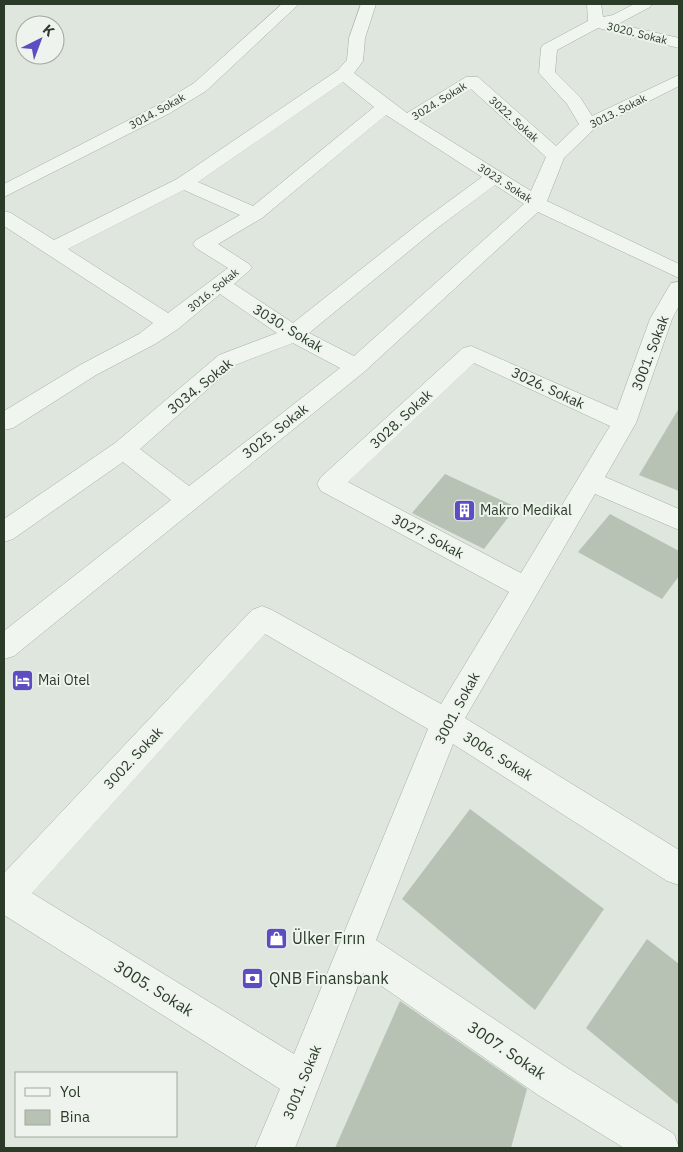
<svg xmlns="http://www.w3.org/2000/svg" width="683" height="1152" viewBox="0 0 683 1152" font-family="'IBM Plex Sans',sans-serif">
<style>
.building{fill:#b7c2b5}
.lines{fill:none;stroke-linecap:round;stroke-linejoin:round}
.minor-casing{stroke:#a4afa4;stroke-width:1}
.minor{fill:#f0f5f0;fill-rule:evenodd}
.labels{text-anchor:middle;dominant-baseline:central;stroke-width:4;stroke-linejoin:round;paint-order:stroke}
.far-street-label{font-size:11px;fill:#2a3b28;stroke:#eef4ed}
.street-label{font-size:14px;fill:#2a3b28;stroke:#eef4ed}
.poi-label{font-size:14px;fill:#2a3b28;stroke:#eef4ed;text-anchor:start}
.near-poi-label{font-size:16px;fill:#2a3b28;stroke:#eef4ed;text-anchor:start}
.near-street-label{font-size:16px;fill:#2a3b28;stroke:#eef4ed}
</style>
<rect width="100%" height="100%" fill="#dee6de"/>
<!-- building -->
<g class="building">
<polygon points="679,408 679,491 639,475"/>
<polygon points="445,474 516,507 484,549 412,513"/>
<polygon points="610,514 679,551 679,576 662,599 578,552"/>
<polygon points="470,809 604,909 535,1010 402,899"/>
<polygon points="647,939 679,964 679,1105 586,1028"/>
<polygon points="400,1001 527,1089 511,1148 335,1148"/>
</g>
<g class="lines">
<defs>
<g id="minor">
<polygon points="282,4 299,4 206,91 170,113 4,197 4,184 158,105 194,83"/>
<path d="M 361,4 L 376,4 L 365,38 L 363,61 L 354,73 L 407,113 L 466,77 L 478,77 L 556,146 L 579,124 L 567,104 L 539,73 L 541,48 L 543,45 L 588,21 L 587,4 L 601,4 L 603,17 L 613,15 L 634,4 L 652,4 L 650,7 L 618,24 L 679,38 L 679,48 L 598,28 L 557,50 L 555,72 L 580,97 L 592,116 L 679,75 L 679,86 L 594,129 L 564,158 L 547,201 L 679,264 L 679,278 L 538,212 L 364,372 L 14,656 L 4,659 L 4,631 L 171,500 L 123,462 L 13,539 L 4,542 L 4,519 L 115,443 L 219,355 L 277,333 L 220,294 L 178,329 L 155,344 L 96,375 L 13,428 L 4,430 L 4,411 L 80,365 L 139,334 L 153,323 L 4,226 L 4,211 L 11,213 L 54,240 L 177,179 L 338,70 L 347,60 L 349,38 ZM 343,82 L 374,107 L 253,206 L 198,182 ZM 471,89 L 546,157 L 531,191 L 419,121 ZM 386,115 L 482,177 L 422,221 L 293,323 L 234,284 L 252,268 L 249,264 L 218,244 L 262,218 ZM 495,185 L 524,204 L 354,356 L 309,333 L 436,229 ZM 184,190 L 240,215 L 196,240 L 193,244 L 196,248 L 228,268 L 168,313 L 68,249 ZM 293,343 L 340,368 L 189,486 L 140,449 L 235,365 Z"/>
<path d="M 679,282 L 679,306 L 672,319 L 636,423 L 605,477 L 679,509 L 679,530 L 595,494 L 465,718 L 679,850 L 679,885 L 667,881 L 453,744 L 376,940 L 566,1067 L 674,1134 L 679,1148 L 624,1148 L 538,1095 L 363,973 L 295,1148 L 255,1148 L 280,1089 L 4,915 L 4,873 L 252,610 L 262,606 L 272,610 L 441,704 L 509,592 L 321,491 L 317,484 L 321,477 L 463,348 L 471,346 L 617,410 L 650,319 L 671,283 ZM 474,363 L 610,426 L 521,573 L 348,482 ZM 265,634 L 428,729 L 294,1054 L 32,893 Z"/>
</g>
</defs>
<!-- minor casing -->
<use href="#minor" class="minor-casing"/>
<!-- minor -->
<use href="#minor" class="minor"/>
</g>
<!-- icons -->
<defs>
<symbol id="building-square" viewBox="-11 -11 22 22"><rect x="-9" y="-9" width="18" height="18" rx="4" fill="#5c4dc1" stroke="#eef4ed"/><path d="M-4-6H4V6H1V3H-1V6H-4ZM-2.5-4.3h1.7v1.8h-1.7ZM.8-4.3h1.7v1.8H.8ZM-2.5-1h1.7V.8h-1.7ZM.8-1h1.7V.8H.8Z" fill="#fff"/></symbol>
<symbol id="hotel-square" viewBox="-11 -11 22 22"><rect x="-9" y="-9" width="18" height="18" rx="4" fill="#5c4dc1" stroke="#eef4ed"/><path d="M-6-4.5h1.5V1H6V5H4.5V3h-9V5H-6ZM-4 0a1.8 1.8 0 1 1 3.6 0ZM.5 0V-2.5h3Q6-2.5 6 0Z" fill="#fff"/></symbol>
<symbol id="shop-square" viewBox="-11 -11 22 22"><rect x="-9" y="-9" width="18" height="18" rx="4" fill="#5c4dc1" stroke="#eef4ed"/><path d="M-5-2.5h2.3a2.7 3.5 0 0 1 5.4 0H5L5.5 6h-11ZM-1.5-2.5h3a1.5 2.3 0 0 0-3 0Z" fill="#fff"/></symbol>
<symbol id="bank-square" viewBox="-11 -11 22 22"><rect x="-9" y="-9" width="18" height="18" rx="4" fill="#5c4dc1" stroke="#eef4ed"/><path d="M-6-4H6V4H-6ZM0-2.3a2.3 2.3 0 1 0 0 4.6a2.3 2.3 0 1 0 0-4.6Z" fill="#fff"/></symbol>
</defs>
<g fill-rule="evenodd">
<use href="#building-square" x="452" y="498" width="25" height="25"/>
<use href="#hotel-square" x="10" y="668" width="25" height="25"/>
<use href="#shop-square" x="264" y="926" width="25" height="25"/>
<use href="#bank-square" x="240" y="966" width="25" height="25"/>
</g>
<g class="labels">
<!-- far-street labels -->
<g class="far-street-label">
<text transform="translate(637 33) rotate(14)">3020. Sokak</text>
<text transform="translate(439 101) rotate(-32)">3024. Sokak</text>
<text transform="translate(157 111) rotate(-29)">3014. Sokak</text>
<text transform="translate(618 111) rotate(-27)">3013. Sokak</text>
<text transform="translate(514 119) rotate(42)">3022. Sokak</text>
<text transform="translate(505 183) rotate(33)">3023. Sokak</text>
<text transform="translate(213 290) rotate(-39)">3016. Sokak</text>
</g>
<!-- street labels -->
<g class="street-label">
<text transform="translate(288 328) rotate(31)">3030. Sokak</text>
<text transform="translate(650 353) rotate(-69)">3001. Sokak</text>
<text transform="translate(200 386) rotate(-39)">3034. Sokak</text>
<text transform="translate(548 388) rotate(25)">3026. Sokak</text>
<text transform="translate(401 419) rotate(-43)">3028. Sokak</text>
<text transform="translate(275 431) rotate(-38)">3025. Sokak</text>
<text transform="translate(428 536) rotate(28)">3027. Sokak</text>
<text transform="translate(457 708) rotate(-62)">3001. Sokak</text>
<text transform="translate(498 756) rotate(32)">3006. Sokak</text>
<text transform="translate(133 758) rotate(-47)">3002. Sokak</text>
<text transform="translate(302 1082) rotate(-68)">3001. Sokak</text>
</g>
<!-- poi labels -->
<g class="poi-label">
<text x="480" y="510">Makro Medikal</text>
<text x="38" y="680">Mai Otel</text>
</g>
<!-- near-poi labels -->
<g class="near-poi-label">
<text x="292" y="938">Ülker Fırın</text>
<text x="269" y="978">QNB Finansbank</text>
</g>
<!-- near-street labels -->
<g class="near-street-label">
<text transform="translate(154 988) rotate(32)">3005. Sokak</text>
<text transform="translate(507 1050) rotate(34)">3007. Sokak</text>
</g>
</g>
<!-- border -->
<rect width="683" height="1152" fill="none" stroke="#2a3b28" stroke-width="10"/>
<!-- legend -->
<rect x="15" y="1072" width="162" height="65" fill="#eef4ed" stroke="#a0aa9e"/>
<rect x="25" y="1088" width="25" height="8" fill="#f0f5f0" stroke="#a0aa9e"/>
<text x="60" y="1097" font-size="15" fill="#2a3b28">Yol</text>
<rect x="25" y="1110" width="25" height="15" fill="#b7c2b5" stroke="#a0aa9e"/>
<text x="60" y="1122" font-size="15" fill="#2a3b28">Bina</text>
<!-- north arrow -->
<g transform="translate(40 40) rotate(42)"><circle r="24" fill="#eef4ed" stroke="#a0aa9e"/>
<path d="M0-4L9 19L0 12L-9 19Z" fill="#5c4dc1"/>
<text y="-8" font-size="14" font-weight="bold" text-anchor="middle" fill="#2a3b28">K</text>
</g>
</svg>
